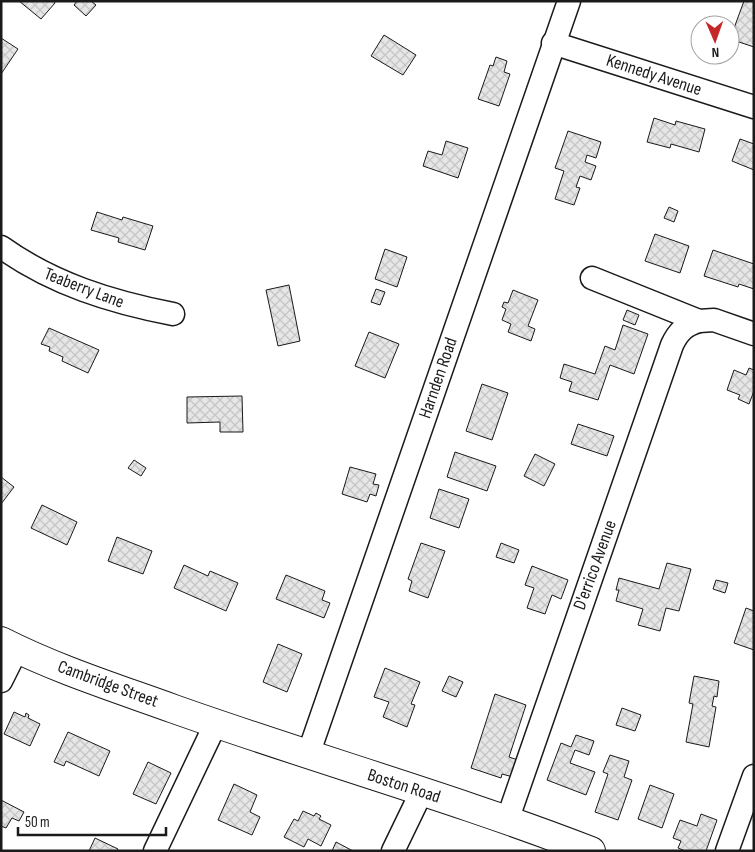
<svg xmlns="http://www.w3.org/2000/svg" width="755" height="852" viewBox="0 0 755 852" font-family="'Sofia Sans Condensed',sans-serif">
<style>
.building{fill:url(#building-cross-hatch);stroke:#1a1a1a}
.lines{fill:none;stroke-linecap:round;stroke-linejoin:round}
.minor-casing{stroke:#1a1a1a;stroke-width:25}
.major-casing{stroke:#1a1a1a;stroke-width:30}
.minor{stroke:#fff;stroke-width:22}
.major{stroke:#fff;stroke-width:28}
.labels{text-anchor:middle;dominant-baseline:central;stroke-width:4;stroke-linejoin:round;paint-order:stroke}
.street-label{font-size:18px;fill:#1a1a1a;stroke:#fff}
</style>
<defs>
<pattern id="building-cross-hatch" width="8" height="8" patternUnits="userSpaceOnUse" patternTransform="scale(1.25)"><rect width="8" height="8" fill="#e6e6e6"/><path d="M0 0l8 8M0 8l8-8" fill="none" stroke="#c5c5c5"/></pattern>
</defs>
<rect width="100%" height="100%" fill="#fff"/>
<!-- building -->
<g class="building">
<polygon points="19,1 54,1 55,3 41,19"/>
<polygon points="77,1 91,1 96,5 86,16 74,5"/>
<polygon points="744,1 754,1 754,47 730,39"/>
<polygon points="384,35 416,55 403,75 371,56"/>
<polygon points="1,38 18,49 1,74"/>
<polygon points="496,57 507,61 504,72 510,74 499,106 478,99 490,65 493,66"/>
<polygon points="654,118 675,125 676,121 705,129 699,152 671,144 670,148 647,142"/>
<polygon points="568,131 601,142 596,158 587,155 585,162 596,166 591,180 580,176 576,187 580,188 574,205 555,199 564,171 555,168"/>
<polygon points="740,139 754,144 754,170 732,161"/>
<polygon points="446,141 468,148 458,178 423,166 428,151 442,155"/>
<polygon points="669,207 678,211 674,222 664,218"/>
<polygon points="97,212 122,220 123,217 153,226 145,250 118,242 119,238 91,230"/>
<polygon points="655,234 689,246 680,273 645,261"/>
<polygon points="385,249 407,257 397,287 375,279"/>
<polygon points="713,250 754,264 754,289 739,284 738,287 704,276"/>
<polygon points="289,285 300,341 278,346 266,290"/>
<polygon points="376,289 385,292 380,305 371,302"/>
<polygon points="513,290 538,300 528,326 535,329 531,341 508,332 511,324 502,320 506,309 502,307 504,302 508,303"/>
<polygon points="627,310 639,315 635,325 623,320"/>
<polygon points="623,325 648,334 634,374 610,365 598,400 569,391 572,382 560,378 564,364 595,374 605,346 615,350"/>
<polygon points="49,328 99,350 88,373 62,361 63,357 49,351 50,347 41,344"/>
<polygon points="369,332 399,344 385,378 355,366"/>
<polygon points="749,368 754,370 754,391 749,404 738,399 740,395 727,390 734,370 746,375"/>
<polygon points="482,384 508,393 492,440 466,431"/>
<polygon points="242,396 243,432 220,432 220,422 187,423 187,397"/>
<polygon points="578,424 614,436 607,456 571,444"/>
<polygon points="455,452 496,466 487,491 447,477"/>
<polygon points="535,454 555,464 544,486 524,476"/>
<polygon points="134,460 146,468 141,476 128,468"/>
<polygon points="350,467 376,474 373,484 379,485 376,496 370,494 367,502 342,494"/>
<polygon points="1,477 14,487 1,504"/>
<polygon points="439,489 469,499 459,528 430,518"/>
<polygon points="42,505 77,522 67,545 31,528"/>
<polygon points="117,537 152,551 143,574 108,561"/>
<polygon points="421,543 445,551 428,598 409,591 412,581 408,579"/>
<polygon points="501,543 519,550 514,563 496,557"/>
<polygon points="667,563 691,569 679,611 666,608 660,631 638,625 643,609 616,601 619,590 616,590 619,578 659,589"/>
<polygon points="184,565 208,576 210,571 238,583 226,611 174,588"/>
<polygon points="532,566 568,580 561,599 552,595 545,614 527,608 534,588 525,585"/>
<polygon points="286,575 325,591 322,600 330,603 324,618 276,599"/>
<polygon points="716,580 728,583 725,593 713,589"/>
<polygon points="746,608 754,611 754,650 734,643"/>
<polygon points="278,644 302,654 287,692 263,682"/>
<polygon points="385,668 420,682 411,704 415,705 407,727 383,717 389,702 374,697"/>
<polygon points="449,676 463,682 456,697 442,691"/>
<polygon points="694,676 719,681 717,697 714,696 712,706 716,707 709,747 686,742 693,704 689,703"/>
<polygon points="495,694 526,705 509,757 518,760 513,777 502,774 501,778 471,768"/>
<polygon points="622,708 641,715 635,731 616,725"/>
<polygon points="14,712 25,717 26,713 29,715 28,718 40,724 30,746 4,734"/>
<polygon points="68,732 110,751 99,776 66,761 64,766 54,762"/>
<polygon points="576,735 594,741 589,755 575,750 570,763 595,772 586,795 547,780 561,743 571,747"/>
<polygon points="610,755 629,761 624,777 632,780 618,820 595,812 608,774 603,772"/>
<polygon points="148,762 171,773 156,804 133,794"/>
<polygon points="234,784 257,795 250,812 260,817 252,835 218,820"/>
<polygon points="650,785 674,794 662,828 638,819"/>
<polygon points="1,800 24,812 19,821 12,818 6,828 1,826"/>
<polygon points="303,811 314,816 316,813 321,816 319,819 331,825 321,846 308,839 304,847 284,837 294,819 298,821"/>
<polygon points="701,814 717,820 706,851 685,851 678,848 681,841 673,838 680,820 697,826"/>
<polygon points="95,838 118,849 117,851 89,851"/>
<polygon points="336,842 353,851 332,851"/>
</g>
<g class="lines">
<defs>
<g id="minor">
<polyline points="553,43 754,107"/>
<path d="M 1,247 C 53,284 111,302 173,314"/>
<polyline points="592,278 699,321 714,320 754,334"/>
<polyline points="1,681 17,649"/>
<polyline points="308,755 569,1"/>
<path d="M 507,821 L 672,345 C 678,332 685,325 699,321"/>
<polyline points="155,851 216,723"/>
<polyline points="393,851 422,791"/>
<polyline points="727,851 754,776"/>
</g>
<path id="major" d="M 1,641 C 56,669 116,688 174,709 C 312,758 454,798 591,851"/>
</defs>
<!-- minor casing -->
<use href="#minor" class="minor-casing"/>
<!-- major casing -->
<use href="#major" class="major-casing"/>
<!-- minor -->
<use href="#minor" class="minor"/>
<!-- major -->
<use href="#major" class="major"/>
</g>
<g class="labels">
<!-- street labels -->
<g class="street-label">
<text transform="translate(654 75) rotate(18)">Kennedy Avenue</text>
<text transform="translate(84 288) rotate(21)">Teaberry Lane</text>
<text transform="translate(438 378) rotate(-71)">Harnden Road</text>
<text transform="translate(595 565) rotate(-70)">D'errico Avenue</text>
<text transform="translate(108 684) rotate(20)">Cambridge Street</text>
<text transform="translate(404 786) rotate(18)">Boston Road</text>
</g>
</g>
<!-- border -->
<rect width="755" height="852" fill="none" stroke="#1a1a1a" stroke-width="5"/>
<!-- north arrow -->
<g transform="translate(715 40) rotate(178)"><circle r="24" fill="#ffffff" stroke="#a3a3a3"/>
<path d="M0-4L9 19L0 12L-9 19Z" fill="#c62828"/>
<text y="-8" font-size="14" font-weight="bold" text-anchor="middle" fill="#1a1a1a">N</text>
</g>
<!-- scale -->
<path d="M18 827v8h148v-8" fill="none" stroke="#1a1a1a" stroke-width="2.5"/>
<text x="25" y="827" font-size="15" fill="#1a1a1a" stroke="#ffffff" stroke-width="4" paint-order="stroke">50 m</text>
</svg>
